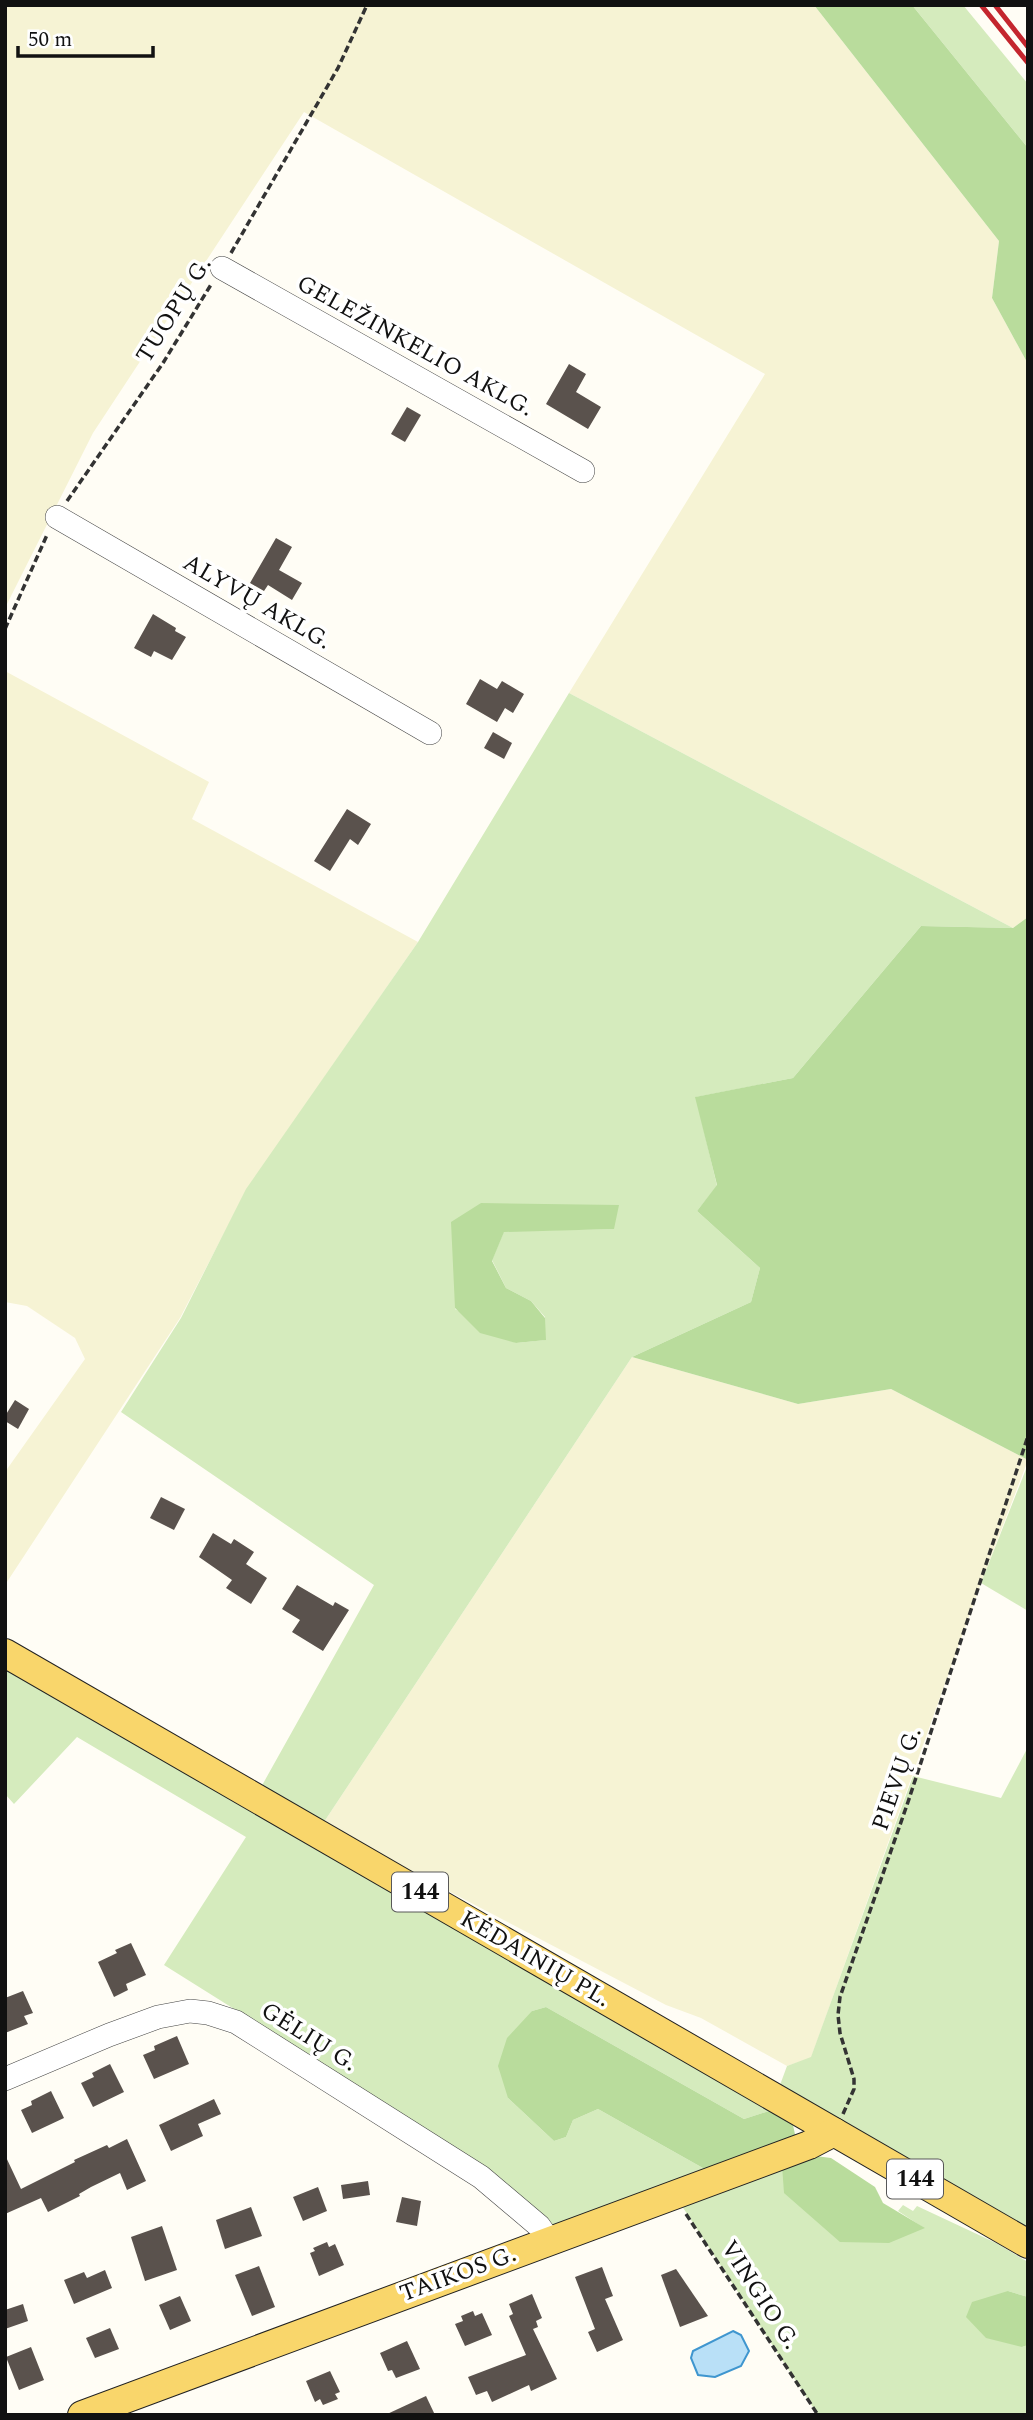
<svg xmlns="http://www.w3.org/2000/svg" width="1033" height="2420" viewBox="0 0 1033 2420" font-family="Spectral,serif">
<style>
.farmland{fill:#f6f3d4}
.green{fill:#d5ebbd;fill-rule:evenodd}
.forest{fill:#b9dc9c}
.water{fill:#b9e0f7;stroke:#3f96cf;stroke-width:2}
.building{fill:#5a524d}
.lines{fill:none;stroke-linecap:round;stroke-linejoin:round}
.minor-casing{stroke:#444;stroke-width:24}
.major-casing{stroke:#222;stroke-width:30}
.path{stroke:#333;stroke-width:3.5;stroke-dasharray:7 3.5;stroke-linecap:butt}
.minor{stroke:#fff;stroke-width:23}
.major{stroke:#f9d66b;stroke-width:28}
.rail{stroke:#c4262e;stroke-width:5}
.labels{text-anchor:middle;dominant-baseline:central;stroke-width:7;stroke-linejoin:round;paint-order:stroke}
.shield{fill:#fff;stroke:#585858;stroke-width:2}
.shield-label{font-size:23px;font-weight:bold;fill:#111}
.street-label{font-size:24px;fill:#111;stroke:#fff}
</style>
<rect width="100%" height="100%" fill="#fffdf5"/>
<!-- farmland -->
<g class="farmland">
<polygon points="5,5 814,5 999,241 992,298 1028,364 1028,917 1013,928 569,693 765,374 304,112 93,433 5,608"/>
<polygon points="5,671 209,782 192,819 418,942 247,1189 180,1318 5,1585 5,1472 85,1359 75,1338 27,1306 5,1302"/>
<polygon points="632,1357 798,1404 891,1389 1028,1460 981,1583 811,2058 787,2066 701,2018 666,2005 322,1825"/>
</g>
<!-- green -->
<g class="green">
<polygon points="912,5 963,5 1028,84 1028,148"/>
<path d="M 569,693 L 1013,928 L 921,926 L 793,1078 L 696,1097 L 717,1186 L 697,1211 L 760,1268 L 751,1302 L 632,1357 L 322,1825 L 260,1789 L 374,1585 L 121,1412 L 181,1318 L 246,1189 L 418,942 ZM 481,1203 L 614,1229 L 504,1231 L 492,1260 L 506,1288 L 531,1301 L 545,1317 L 545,1340 L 516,1343 L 455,1309 Z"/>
<polygon points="1028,1464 1028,1611 981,1583"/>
<polygon points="5,1668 769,2111 744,2119 546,2007 532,2011 508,2098 554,2141 566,2137 573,2120 598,2109 710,2172 575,2222 548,2226 484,2166 164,1965 246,1837 77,1737 14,1804 5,1794"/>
<polygon points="1028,1747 1028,2231 780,2085 787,2066 811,2057 913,1776 1001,1798"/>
<polygon points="782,2165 924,2228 898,2211 903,2205 913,2211 917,2206 996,2243 1028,2262 1028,2297 1008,2291 1022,2347 1028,2345 1028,2415 818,2415 680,2203"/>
</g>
<!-- forest -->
<g class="forest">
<polygon points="814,5 912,5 1028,148 1028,364 992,298 999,241"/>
<polygon points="1028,917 1028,1460 891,1389 798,1404 632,1357 751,1302 760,1268 697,1211 717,1185 695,1097 793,1078 921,926 1013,928"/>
<polygon points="481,1203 619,1205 614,1229 504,1232 492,1261 506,1288 531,1301 545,1318 546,1340 516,1343 480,1333 455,1308 451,1222"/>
<polygon points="546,2007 744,2119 769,2111 793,2125 796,2139 710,2172 598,2109 573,2120 566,2137 554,2141 508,2098 498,2066 507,2038 532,2011"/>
<polygon points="800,2154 831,2158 875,2187 883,2203 925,2228 889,2243 840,2242 784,2193 782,2165"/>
<polygon points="1008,2291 1028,2297 1028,2345 1022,2347 986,2338 966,2317 972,2302"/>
</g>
<!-- water -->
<polygon class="water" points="733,2331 741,2335 749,2351 741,2366 715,2377 698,2375 691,2358 693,2351"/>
<!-- building -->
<g class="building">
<polygon points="569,364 586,374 576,392 601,407 588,429 546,404"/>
<polygon points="407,407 421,415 405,442 391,434"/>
<polygon points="276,538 292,547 279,570 302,583 292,600 268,585 264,591 250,583"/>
<polygon points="153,614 176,628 175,631 186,637 172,660 154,651 151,657 134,648"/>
<polygon points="480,679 497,689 502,681 524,694 513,713 505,708 497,722 466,704"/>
<polygon points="493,732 512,743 504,759 484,748"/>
<polygon points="347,809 371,824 358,845 350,839 330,871 314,861"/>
<polygon points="15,1400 29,1409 18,1429 5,1421 5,1416"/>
<polygon points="161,1497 185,1509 174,1530 150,1518"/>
<polygon points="213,1533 231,1544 234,1539 254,1552 246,1564 267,1578 251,1604 226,1588 232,1580 199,1557"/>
<polygon points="297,1585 333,1606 335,1602 349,1610 323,1651 292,1632 300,1620 282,1609"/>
<polygon points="131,1943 146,1975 126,1984 128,1990 114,1997 98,1962 117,1953 115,1950"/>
<polygon points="23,1991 33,2013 24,2016 28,2024 5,2033 5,1998"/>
<polygon points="177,2036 189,2064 154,2079 143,2055 155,2050 154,2046"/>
<polygon points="110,2064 124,2092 93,2107 81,2083 94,2077 92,2073"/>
<polygon points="51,2091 64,2118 32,2133 21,2110 32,2105 31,2101"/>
<polygon points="214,2099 221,2114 198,2124 203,2136 171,2151 159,2125"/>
<polygon points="127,2139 146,2181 127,2190 120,2173 91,2187 79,2194 80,2196 48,2212 41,2198 5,2214 5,2155 21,2189 75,2162 74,2160 107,2145 109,2148"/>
<polygon points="368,2181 370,2195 343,2199 341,2185"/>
<polygon points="318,2187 327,2211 303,2221 293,2197"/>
<polygon points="402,2197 421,2201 417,2226 396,2222"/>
<polygon points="251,2207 262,2236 225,2249 216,2220"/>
<polygon points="162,2226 177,2270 145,2281 131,2237"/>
<polygon points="327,2242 329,2247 335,2244 344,2265 319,2276 310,2253 315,2251 313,2248"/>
<polygon points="259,2266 275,2307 252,2316 235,2275"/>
<polygon points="602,2267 613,2296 605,2299 623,2340 597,2352 588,2332 595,2329 575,2277"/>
<polygon points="676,2269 708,2316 680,2327 661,2275"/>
<polygon points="105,2270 112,2288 74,2304 64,2280 84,2272 87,2278"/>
<polygon points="532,2294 542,2318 536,2321 538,2327 533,2329 557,2379 531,2391 529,2385 492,2402 487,2391 476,2395 468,2377 526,2355 509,2316 513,2314 509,2304"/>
<polygon points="180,2296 191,2321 170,2330 159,2305"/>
<polygon points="23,2304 28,2321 5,2329 5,2310"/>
<polygon points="473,2311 475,2316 482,2313 492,2335 465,2346 455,2324 463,2321 461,2316"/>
<polygon points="110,2328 119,2349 95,2358 86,2338"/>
<polygon points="407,2341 420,2369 396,2378 392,2370 388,2371 380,2353"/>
<polygon points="31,2347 44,2380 19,2390 6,2357"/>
<polygon points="330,2371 340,2392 335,2394 338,2399 323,2405 320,2399 315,2402 306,2381"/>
<polygon points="426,2396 435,2415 385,2415"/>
</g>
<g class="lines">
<defs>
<g id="minor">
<polyline points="222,268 583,471"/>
<polyline points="57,517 430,733"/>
<polyline points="5,2079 109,2035 158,2017 190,2011 208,2013 236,2022 481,2177 539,2226 549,2240"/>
</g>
<g id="major">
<polyline points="5,1653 1028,2244"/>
<polyline points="82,2415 809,2145 834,2132"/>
</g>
</defs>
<!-- minor casing -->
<use href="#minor" class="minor-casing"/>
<!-- major casing -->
<use href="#major" class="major-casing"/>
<!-- path -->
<g class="path">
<polyline points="231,253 338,68 367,5"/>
<polyline points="67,501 163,363 212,283"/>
<polyline points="5,629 47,535"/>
<polyline points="843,2114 854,2089 854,2079 840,2033 838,2015 840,1997 908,1802 1028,1436"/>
<polyline points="686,2214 818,2415"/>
</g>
<!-- minor -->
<use href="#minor" class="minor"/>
<!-- major -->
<use href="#major" class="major"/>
<!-- rail -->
<g class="rail">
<polyline points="981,5 1028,63"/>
<polyline points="995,5 1028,47"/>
</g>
</g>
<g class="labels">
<!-- shield labels -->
<g class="shield">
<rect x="392" y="1872.5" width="56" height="39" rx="5"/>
<rect x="887" y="2159.5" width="56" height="39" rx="5"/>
</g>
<g class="shield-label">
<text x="420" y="1892">144</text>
<text x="915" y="2179">144</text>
</g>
<!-- street labels -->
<g class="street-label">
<text transform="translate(174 310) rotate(-58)">TUOPŲ G.</text>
<text transform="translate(415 346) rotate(29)">GELEŽINKELIO AKLG.</text>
<text transform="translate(257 602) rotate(30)">ALYVŲ AKLG.</text>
<text transform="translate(897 1779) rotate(-71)">PIEVŲ G.</text>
<text transform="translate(535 1959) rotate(30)">KĖDAINIŲ PL.</text>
<text transform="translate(309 2037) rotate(32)">GĖLIŲ G.</text>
<text transform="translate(458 2274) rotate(-20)">TAIKOS G.</text>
<text transform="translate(760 2295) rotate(57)">VINGIO G.</text>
</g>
</g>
<!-- border -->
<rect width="1033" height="2420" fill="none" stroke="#111111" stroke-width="14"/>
<!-- scale -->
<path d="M18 46v10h135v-10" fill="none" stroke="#111111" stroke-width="3.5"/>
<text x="28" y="46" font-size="21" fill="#111111" stroke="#ffffff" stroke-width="5" paint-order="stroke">50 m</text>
</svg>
